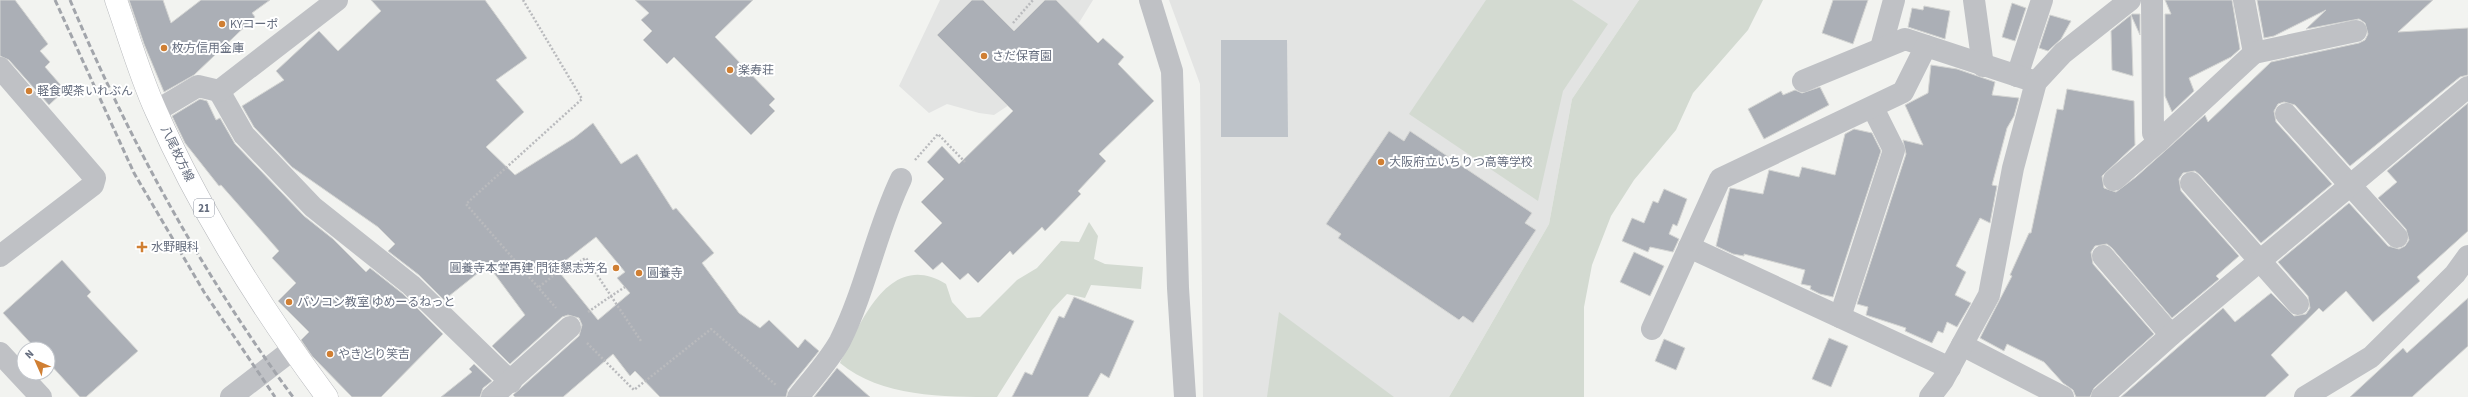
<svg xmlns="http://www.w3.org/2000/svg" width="2468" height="397" viewBox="0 0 2468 397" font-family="'Source Sans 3','Noto Sans JP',sans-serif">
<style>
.built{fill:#e3e4e3}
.green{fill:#d3dad1}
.water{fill:#bec3c9}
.building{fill:#abafb6;stroke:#d4d5d3;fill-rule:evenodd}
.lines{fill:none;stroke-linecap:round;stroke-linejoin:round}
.major-casing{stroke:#b3b5b9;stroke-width:23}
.path{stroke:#b9babd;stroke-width:2.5;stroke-dasharray:2 2;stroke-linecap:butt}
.minor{stroke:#bfc1c5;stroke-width:22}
.major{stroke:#fff;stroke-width:22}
.rail{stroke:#a2a5ab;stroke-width:3;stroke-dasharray:6 3;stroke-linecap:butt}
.poi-dot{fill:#d07f33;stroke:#fff;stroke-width:1.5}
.labels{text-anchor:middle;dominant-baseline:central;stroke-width:4;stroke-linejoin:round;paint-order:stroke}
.shield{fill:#fff;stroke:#9399a5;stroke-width:1}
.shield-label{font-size:11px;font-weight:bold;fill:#656d7e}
.poi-label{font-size:12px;fill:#656d7e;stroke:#fff;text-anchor:start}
.street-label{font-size:12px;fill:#656d7e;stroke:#fff}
</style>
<rect width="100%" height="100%" fill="#f2f3f0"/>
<!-- built -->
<g class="built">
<polygon points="940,0 1093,0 1077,26 1027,93 994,115 979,113 947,104 929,113 899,86"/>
<polygon points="1169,0 1639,0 1572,99 1549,224 1449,397 1203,397 1200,84"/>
</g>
<!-- green -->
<g class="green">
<polygon points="1486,0 1572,0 1608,24 1563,91 1538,201 1409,114"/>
<polygon points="1639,0 1763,0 1748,30 1693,93 1676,130 1634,180 1611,216 1592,265 1584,307 1584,397 1449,397 1549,224 1572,99"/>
<path d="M 1089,222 L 1098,236 L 1094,259 L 1105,264 L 1143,267 L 1141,289 L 1091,285 L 1085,298 L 1067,294 L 1052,310 L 997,397 C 943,397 881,397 840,363 C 861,323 889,249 946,284 L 952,302 L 967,318 L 980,317 L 1017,280 L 1037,268 L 1061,241 L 1079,242 Z"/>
<polygon points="1279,312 1394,397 1267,397"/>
</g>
<!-- water -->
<polygon class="water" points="1221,40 1287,40 1288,137 1221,137"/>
<!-- building -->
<g class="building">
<polygon points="0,0 15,0 48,44 40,51 50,62 45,67 65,90 49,105 9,60 0,56"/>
<polygon points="129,0 163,0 171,23 201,0 270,0 252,13 255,17 194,75 164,92 144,44"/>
<path d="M 371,0 L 485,0 L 527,58 L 496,80 L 524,112 L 486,147 L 515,175 L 574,138 L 593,123 L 621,164 L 637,154 L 673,210 L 676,208 L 714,253 L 702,263 L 739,313 L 760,328 L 769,320 L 798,348 L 805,339 L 819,351 L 788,389 L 786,397 L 660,397 L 635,371 L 630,376 L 613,354 L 563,397 L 515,397 L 513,395 L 579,336 L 582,325 L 579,318 L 568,315 L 562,317 L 510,364 L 492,346 L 525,315 L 488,265 L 444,300 L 419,275 L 388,251 L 395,244 L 378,227 L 292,167 L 254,127 L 242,106 L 284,80 L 276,71 L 319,31 L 338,51 L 381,11 ZM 596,237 L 625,272 L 617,278 L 630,293 L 598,320 L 556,268 Z"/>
<polygon points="635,0 753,0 715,37 775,99 769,105 775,111 751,135 674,57 667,64 643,40 652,31 641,20 649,13"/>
<polygon points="972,0 983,0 1014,31 1045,0 1056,0 1098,43 1103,38 1124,57 1118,64 1154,101 1099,154 1106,161 1078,191 1081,194 1045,231 1042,227 1013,255 1010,251 978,283 968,273 960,280 942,262 933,270 914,251 942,223 921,202 944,179 927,162 942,146 959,164 1013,111 937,35"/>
<polygon points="1833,0 1868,0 1853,44 1822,33"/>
<polygon points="2165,0 2232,0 2240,49 2231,57 2189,78 2194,91 2172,112 2165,96 2165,14 2171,14"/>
<polygon points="2257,0 2433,0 2398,32 2468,28 2468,75 2460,77 2350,166 2295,105 2284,102 2278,104 2274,111 2276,122 2332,184 2261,243 2200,175 2195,171 2183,173 2179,179 2181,191 2239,256 2216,276 2219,279 2172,318 2112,248 2107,244 2095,246 2091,252 2093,264 2154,334 2094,388 2090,397 2076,397 2073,390 2063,383 2044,362 2007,344 2004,351 1980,338 2012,276 2010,275 2029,233 2031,233 2057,109 2063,110 2067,89 2134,101 2135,145 2102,176 2104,188 2116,192 2136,177 2205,115 2208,122 2271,62 2359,43 2365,40 2368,34 2365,23 2359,19 2306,29 2326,10 2274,36 2264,38"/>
<polygon points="2012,3 2026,8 2015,41 2002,37"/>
<polygon points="1924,6 1950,11 1945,39 1908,27 1912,8 1923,10"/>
<polygon points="2132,14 2140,14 2140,35 2131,15"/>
<polygon points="2050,15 2071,21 2061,39 2048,51 2039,48"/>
<polygon points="2131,15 2133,76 2112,70 2111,31"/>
<polygon points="1931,65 1957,69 1995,82 1992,95 2019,98 2014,116 2007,128 1992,185 1997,186 1990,223 1980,218 1956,266 1966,272 1955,295 1971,303 1957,327 1947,322 1943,333 1938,331 1932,343 1905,331 1906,328 1866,315 1868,307 1857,304 1906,154 1903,140 1923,145 1905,105 1928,93"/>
<polygon points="1820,87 1829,105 1764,139 1748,109 1781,91 1783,95 1795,90 1802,93"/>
<polygon points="200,99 207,101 216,120 220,118 235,144 304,216 333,239 366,272 370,268 403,294 443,334 381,397 352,397 312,356 301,340 309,332 278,301 296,283 272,258 279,251 221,185 219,186 185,143 172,116"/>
<polygon points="2468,103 2468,231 2417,277 2420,281 2373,322 2346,291 2323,312 2319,308 2271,355 2289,375 2265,397 2121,397 2223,308 2235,322 2271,293 2294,316 2306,314 2310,308 2308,296 2278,262 2349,203 2388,246 2399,249 2405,246 2409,240 2406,229 2378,198 2397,182 2387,171"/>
<polygon points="1854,129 1872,133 1881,151 1833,297 1820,294 1810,289 1811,286 1801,284 1805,270 1744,254 1744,256 1733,254 1716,246 1730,188 1763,194 1769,170 1799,177 1802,167 1835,175 1845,134"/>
<polygon points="1389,131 1404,141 1410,131 1532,213 1525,223 1536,230 1473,323 1463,316 1459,320 1338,238 1341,234 1326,224"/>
<polygon points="1664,189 1687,199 1677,226 1673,224 1669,234 1679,239 1673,252 1650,247 1648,252 1622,241 1632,218 1644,223 1653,201 1658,203"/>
<polygon points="1634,252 1664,266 1650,296 1620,282"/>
<polygon points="62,260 91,292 87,296 138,351 86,397 80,397 48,362 48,349 36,349 3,313"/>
<polygon points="1074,297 1134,321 1109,378 1101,373 1088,397 1012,397 1025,372 1032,375 1059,316 1064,318"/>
<polygon points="2468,298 2468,346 2412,397 2350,397 2403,348 2407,353"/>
<polygon points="1829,338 1848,346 1831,387 1812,379"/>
<polygon points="1664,339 1685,348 1676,370 1655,361"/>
<polygon points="474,364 492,381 483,388 480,397 441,397 472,372 469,369"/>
<polygon points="837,368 870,397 814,397"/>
</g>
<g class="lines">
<defs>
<path id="major" d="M 116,0 C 129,37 140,76 156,111 C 201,213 261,308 327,397"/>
</defs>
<!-- major casing -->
<use href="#major" class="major-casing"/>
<!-- path -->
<g class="path">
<polyline points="523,0 582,99 466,204 556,308"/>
<polyline points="1013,23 1033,0"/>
<polyline points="915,160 938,134 965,162"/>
<polyline points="539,287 554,275 586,258 611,296 625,287"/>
<polyline points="588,312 611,296 641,341"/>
<polyline points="587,343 634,390 711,329 776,385"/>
</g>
<!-- minor -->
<g class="minor">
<polyline points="1150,0 1172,71 1178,288 1185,397"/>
<polyline points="1974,0 1983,66"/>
<polyline points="2152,0 2153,133 2158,142 2254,53 2244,0"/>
<polyline points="1881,48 1894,0"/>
<polyline points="2254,53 2356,31"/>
<polyline points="0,68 95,178 93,185 0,256"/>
<polyline points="2017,76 2042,0"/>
<polyline points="1803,81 1905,39 2036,82"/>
<polyline points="219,91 244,135 313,207 411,285 511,382"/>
<polyline points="156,111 198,86 219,91 337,0"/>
<polyline points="2286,114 2397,237"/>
<polyline points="2114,180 2158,142"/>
<polyline points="2191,183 2298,304"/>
<polyline points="1689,247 1950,368"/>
<polyline points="2103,256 2171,335"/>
<polyline points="1840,317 1894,150 1873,108"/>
<polyline points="1652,329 1720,179 1903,92 1926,46"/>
<polyline points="1962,345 2063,397"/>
<polyline points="0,353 41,397"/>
<polyline points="231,397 292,350"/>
<polyline points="492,397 570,327"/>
<path d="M 798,397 C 812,379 829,361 840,341 C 866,289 876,231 901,179"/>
<polyline points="1930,397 1943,380 1989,295 2013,168 2036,82 2063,53 2130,0"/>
<polyline points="2102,397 2171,335 2468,87"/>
<polyline points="2305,397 2371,357 2455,274 2468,256"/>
</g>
<!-- major -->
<use href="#major" class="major"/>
<!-- rail -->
<g class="rail">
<polyline points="55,0 134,173 204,292 275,397"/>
<path d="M 70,0 C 129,140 202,274 293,397"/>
</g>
</g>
<!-- markers -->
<g class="poi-dot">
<circle cx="222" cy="24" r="4"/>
<circle cx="164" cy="48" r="4"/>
<circle cx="984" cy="56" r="4"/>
<circle cx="730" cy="70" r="4"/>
<circle cx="29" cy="91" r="4"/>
<circle cx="1381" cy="162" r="4"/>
<path d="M140 241h4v4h4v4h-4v4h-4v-4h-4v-4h4z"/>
<circle cx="616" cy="268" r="4"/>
<circle cx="639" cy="273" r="4"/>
<circle cx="289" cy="302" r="4"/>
<circle cx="330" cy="354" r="4"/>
</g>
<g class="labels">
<!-- shield labels -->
<rect class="shield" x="194" y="199" width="20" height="18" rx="3"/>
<g class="shield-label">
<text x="204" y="208">21</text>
</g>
<!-- poi labels -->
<g class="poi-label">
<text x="230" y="24">KYコーポ</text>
<text x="172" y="48">枚方信用金庫</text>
<text x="992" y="56">さだ保育園</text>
<text x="738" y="70">楽寿荘</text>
<text x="37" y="91">軽食喫茶いれぶん</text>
<text x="1389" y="162">大阪府立いちりつ高等学校</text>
<text x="151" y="247">水野眼科</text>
<text x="608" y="268" text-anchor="end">圓養寺本堂再建 門徒懇志芳名</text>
<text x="647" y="273">圓養寺</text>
<text x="297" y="302">パソコン教室 ゆめーるねっと</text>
<text x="338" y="354">やきとり笑吉</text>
</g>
<!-- street labels -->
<g class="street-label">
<text transform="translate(177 154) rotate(64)">八尾枚方線</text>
</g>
</g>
<!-- north arrow -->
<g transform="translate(36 361) rotate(315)"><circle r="19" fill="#ffffff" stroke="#c1c5cb"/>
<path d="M0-3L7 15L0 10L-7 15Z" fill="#d07f33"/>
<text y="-6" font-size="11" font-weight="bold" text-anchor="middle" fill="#656d7e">N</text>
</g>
</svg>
